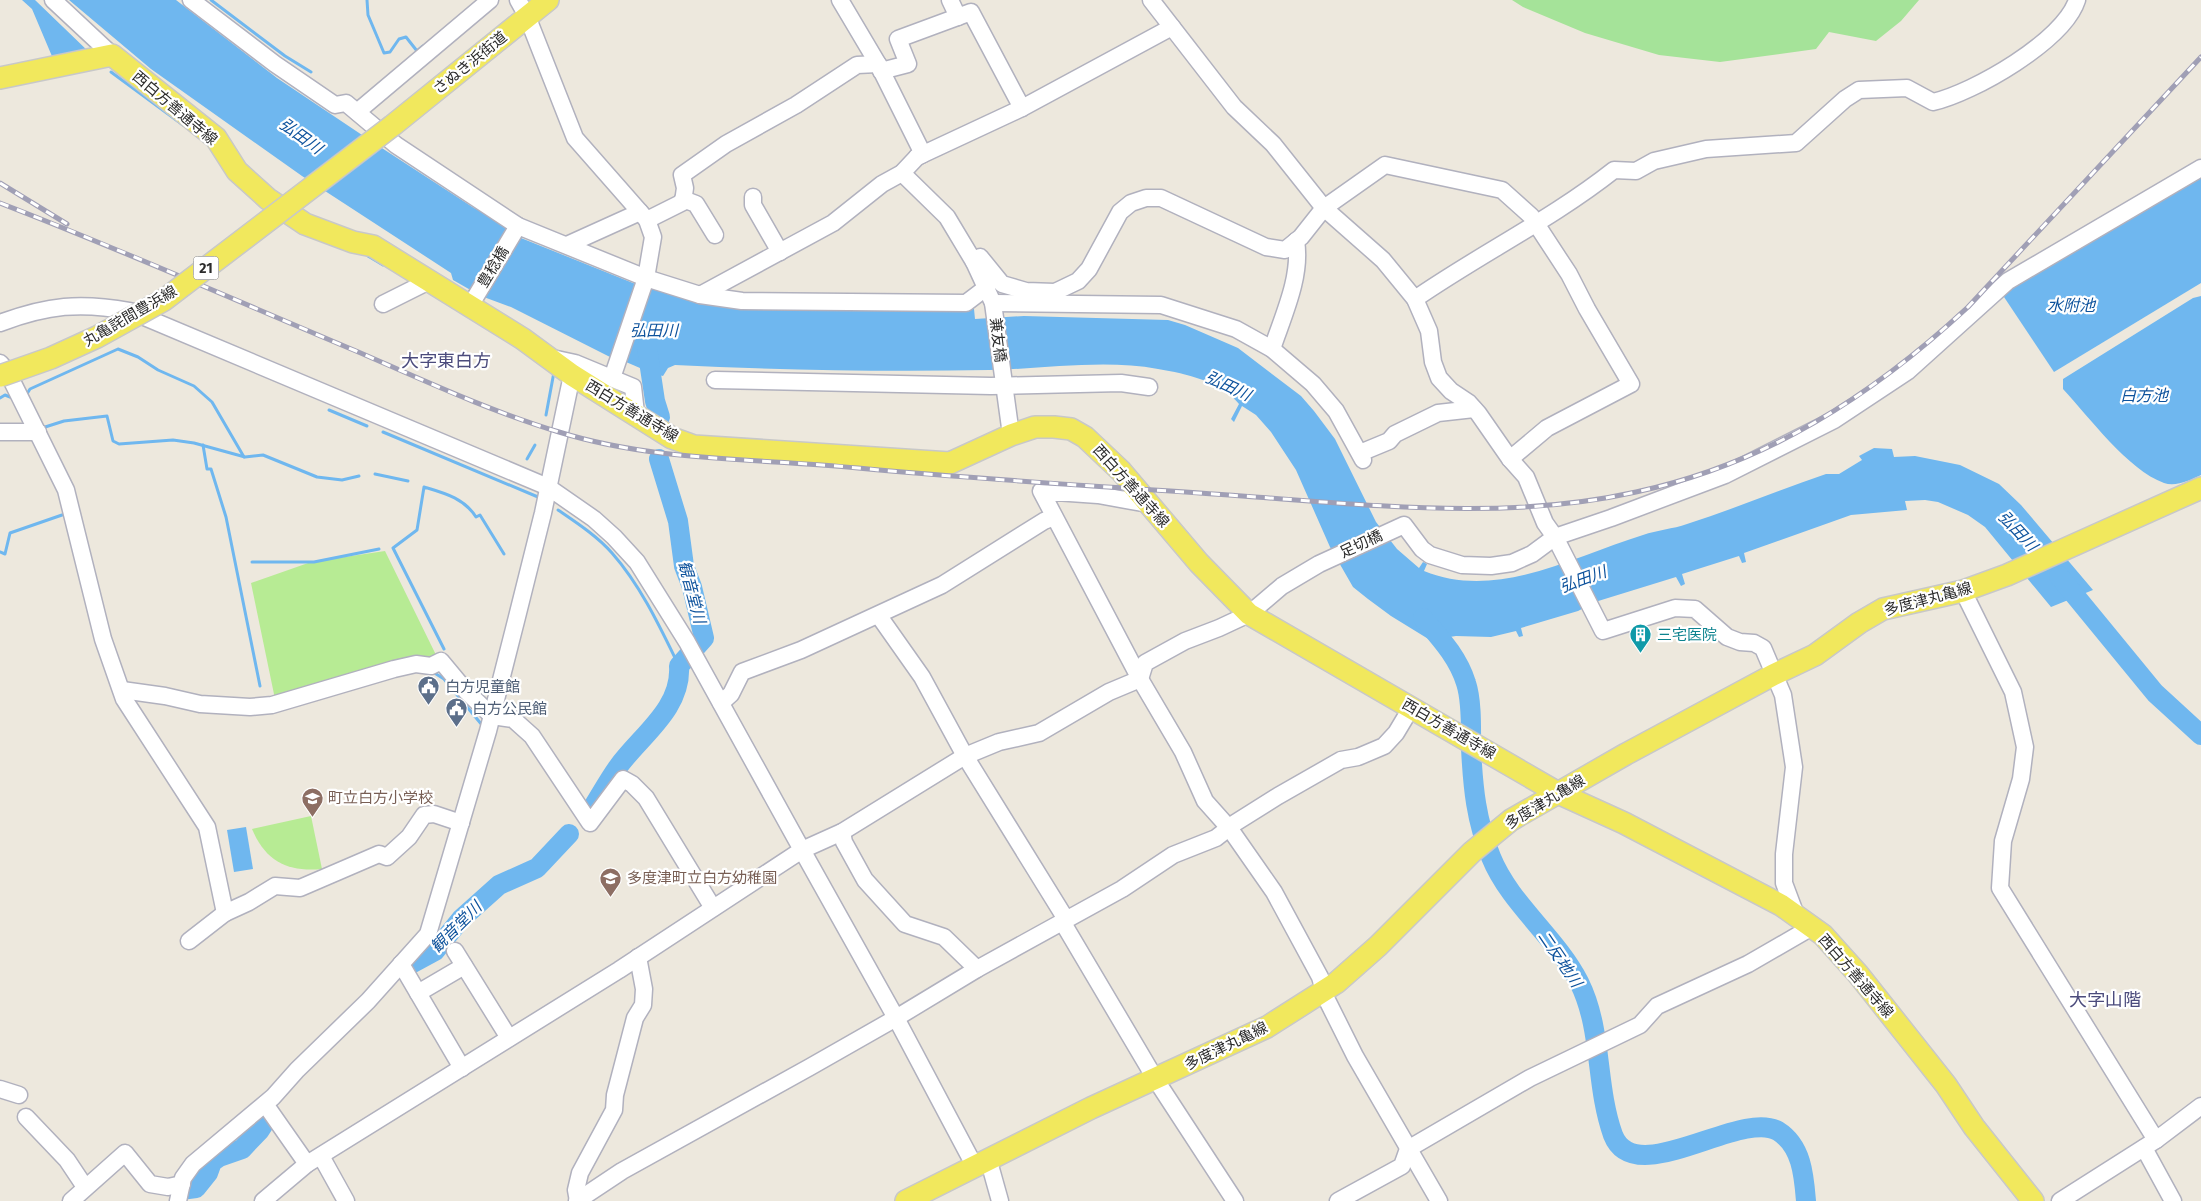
<svg xmlns="http://www.w3.org/2000/svg" width="2201" height="1201" viewBox="0 0 2201 1201" font-family="'Fira Sans','Noto Sans JP',sans-serif">
<style>
.green{fill:#a5e399}
.pitch{fill:#b7eb94}
.water{fill:#6fb7ef}
.lines{fill:none;stroke-linecap:round;stroke-linejoin:round}
.stream{stroke:#6fb7ef;stroke-width:3}
.river{stroke:#6fb7ef;stroke-width:20}
.minor-casing{stroke:#b1b1be;stroke-width:19}
.major-casing{stroke:#c8c8c8;stroke-width:24}
.minor{stroke:#fff;stroke-width:16}
.major{stroke:#f1e85d;stroke-width:21}
.rail-casing{stroke:#a09fb5;stroke-width:5}
.rail{stroke:#fff;stroke-width:3;stroke-dasharray:9;stroke-linecap:butt}
.major-bridge-casing{stroke:#c8c8c8;stroke-width:24;stroke-linecap:butt}
.major-bridge{stroke:#f1e85d;stroke-width:21}
.labels{text-anchor:middle;dominant-baseline:central;stroke-width:4.5;stroke-linejoin:round;paint-order:stroke}
.shield{fill:#fff;stroke:#6b6b6b;stroke-width:1}
.shield-label{font-size:14px;font-weight:bold;fill:#2b2b2b}
.street-label{font-size:15px;fill:#2b2b2b;stroke:#fff}
.culture-label{font-size:15px;fill:#0d838f;stroke:#fff;text-anchor:start}
.service-label{font-size:15px;fill:#4e5e75;stroke:#fff;text-anchor:start}
.education-label{font-size:15px;fill:#785e54;stroke:#fff;text-anchor:start}
.water-label{font-size:16px;font-style:italic;fill:#0d529c;stroke:#fff}
.quarter-label{font-size:18px;fill:#4b4b7c;stroke:#fff}
</style>
<rect width="100%" height="100%" fill="#ede8dd"/>
<!-- green -->
<polygon class="green" points="1512,0 1919,0 1901,21 1876,41 1829,32 1816,49 1720,62 1659,55 1585,33 1523,7"/>
<!-- pitch -->
<g class="pitch">
<polygon points="385,551 437,657 411,660 275,699 251,583 311,562"/>
<path d="M 311,816 L 322,869 C 288,872 266,862 252,829 Z"/>
</g>
<!-- water -->
<g class="water">
<polygon points="22,0 35,0 90,53 54,61 32,9"/>
<path d="M 69,0 L 176,0 L 277,78 L 368,139 L 474,208 L 515,225 L 521,238 L 633,283 L 706,304 L 763,309 L 813,310 L 974,309 L 975,319 L 1024,316 L 1168,320 L 1185,325 L 1238,348 L 1301,396 L 1314,411 L 1335,439 L 1376,522 L 1397,549 L 1419,568 L 1423,562 L 1427,564 L 1424,571 C 1497,601 1574,556 1643,535 C 1657,530 1673,529 1687,524 C 1734,509 1779,490 1826,474 L 1839,474 L 1862,460 L 1859,456 L 1874,448 L 1892,449 L 1894,457 L 1915,456 L 1960,465 L 1999,484 L 2021,505 L 2093,590 L 2051,607 L 1985,527 L 1968,515 L 1938,502 L 1925,500 L 1905,501 L 1907,510 L 1851,515 L 1744,553 L 1746,562 L 1742,563 L 1739,556 L 1682,574 L 1685,584 L 1681,586 L 1676,577 L 1595,602 L 1578,611 L 1521,628 L 1523,636 L 1519,637 L 1516,631 L 1491,637 L 1456,636 L 1430,640 L 1391,616 L 1368,599 L 1353,587 L 1330,547 L 1296,470 L 1271,432 L 1256,415 L 1242,406 L 1234,422 L 1231,419 L 1239,404 C 1220,381 1187,374 1158,369 C 1104,359 1043,369 989,370 C 884,372 779,370 675,365 L 668,368 L 663,376 C 644,372 629,361 610,357 L 511,307 L 481,296 L 453,280 L 451,273 L 302,176 L 151,69 Z"/>
<polygon points="2201,171 2201,283 2054,372 2002,294"/>
<path d="M 2201,296 L 2201,475 C 2191,480 2176,487 2164,483 C 2128,470 2089,417 2063,389 L 2063,379 L 2193,298 Z"/>
<polygon points="246,827 253,869 234,872 227,830"/>
</g>
<g class="lines">
<!-- stream -->
<g class="stream">
<polyline points="211,0 285,56 311,72"/>
<polyline points="367,0 368,15 384,53 390,52 399,39 406,37 417,51 423,46"/>
<polyline points="111,72 183,125"/>
<polyline points="368,256 383,265"/>
<polyline points="25,397 30,389 118,349 138,357 158,370 194,386 212,402 244,457"/>
<polyline points="0,398 5,395 15,399"/>
<polyline points="329,410 367,426"/>
<polyline points="546,415 554,372"/>
<polyline points="42,428 64,421 107,416 113,441 119,444 173,440 194,443 245,457 263,455 317,477 342,480 359,476"/>
<polyline points="383,432 538,497"/>
<polyline points="203,445 207,469 211,469 226,517 260,686"/>
<polyline points="527,459 535,445"/>
<polyline points="375,474 408,481"/>
<path d="M 558,510 C 577,523 597,536 612,553 C 641,586 660,627 679,666"/>
<polyline points="0,552 5,554 10,533 62,515"/>
<polyline points="252,562 314,562 379,549"/>
<path d="M 444,649 L 393,548 L 417,530 L 424,487 C 444,493 464,498 476,517 L 480,515 L 504,554"/>
<polyline points="433,672 444,679 482,725"/>
</g>
<!-- river -->
<g class="river">
<polyline points="647,348 655,401 660,417"/>
<polyline points="2059,576 2155,693 2201,735"/>
<path d="M 1423,618 C 1440,638 1458,657 1466,683 C 1472,701 1471,729 1471,748 C 1473,788 1476,820 1491,857 C 1510,904 1556,937 1579,982 C 1603,1030 1595,1085 1613,1135 C 1635,1191 1740,1109 1778,1131 C 1802,1146 1804,1176 1806,1201"/>
<path d="M 591,810 C 600,796 608,781 618,767 C 640,736 682,709 679,666 L 704,638 L 692,587 L 684,566 L 678,521 L 659,459"/>
<polyline points="411,964 435,951 461,919 499,885 537,868 569,834"/>
<polyline points="181,1190 196,1188 208,1173 212,1162 219,1157 242,1149 260,1130 267,1119"/>
</g>
<defs>
<g id="minor">
<polyline points="53,0 112,55"/>
<polyline points="191,0 275,64 335,105 346,103 396,145 518,226 646,278 700,295 833,223 882,184 902,173 917,157 923,154 878,64 840,0"/>
<polyline points="518,0 527,16 575,138 647,220 653,237 646,278 612,378"/>
<polyline points="950,0 958,17"/>
<polyline points="1151,0 1234,107 1273,144 1324,208 1383,260 1415,299 1429,331 1433,362 1439,378 1451,391 1469,403 1478,413 1510,459 1526,477 1545,523 1555,537 1603,631 1675,608 1695,609 1727,637 1740,642 1754,643 1763,648 1783,695 1794,767 1784,854 1784,883 1796,915"/>
<polyline points="881,71 908,64 898,39 971,12 1022,108"/>
<polyline points="357,112 490,0"/>
<polyline points="917,157 1022,108 1172,27"/>
<polyline points="902,173 947,217 974,262 993,303 1011,435"/>
<polyline points="753,197 753,205 780,252"/>
<polyline points="683,199 696,204 715,235"/>
<polyline points="647,220 683,202 685,188 682,175 726,144 796,105 857,65 878,64"/>
<polyline points="567,245 640,212"/>
<polyline points="974,262 980,257 1002,284 1026,291 1055,292 1078,281 1089,269 1120,212 1131,203 1146,198 1161,198 1266,247 1285,250 1301,237 1324,208 1385,165 1502,190 1531,216 1569,274 1587,309 1631,384 1547,428 1510,459"/>
<polyline points="700,295 742,301 966,303 987,287"/>
<path d="M 1415,299 C 1480,254 1552,219 1614,170 L 1636,171 L 1654,161 L 1706,149 L 1796,143 L 1845,99 L 1859,90 L 1907,88 L 1933,102 C 1973,93 2064,41 2077,0"/>
<polyline points="993,303 1161,305 1236,329 1272,349 1313,384 1336,411 1363,460"/>
<polyline points="383,304 429,281"/>
<polyline points="470,306 518,226"/>
<path d="M 0,323 C 48,305 80,302 130,311 L 548,487 L 594,519 L 614,537 L 637,562 L 687,642 L 802,850 L 619,970 L 307,1164 L 263,1201"/>
<path d="M 1272,349 C 1283,316 1302,276 1296,241"/>
<polyline points="552,358 575,363 633,387 636,413"/>
<polyline points="0,363 7,371 66,490 103,639 124,699 207,827 225,913"/>
<polyline points="715,380 991,386 1121,383 1149,387"/>
<polyline points="0,432 38,432"/>
<polyline points="1360,453 1389,441 1395,434 1438,413 1474,409"/>
<polyline points="1148,504 1098,495 1041,491 1140,679 1183,752 1205,801 1230,829 1274,892 1320,977 1326,998 1355,1056 1439,1201"/>
<polyline points="1963,591 2013,692 2025,747 2021,779 2003,841 2000,888 2156,1140"/>
<polyline points="879,616 922,677 965,756 1064,916 1063,923 1156,1080 1235,1201"/>
<polyline points="122,690 165,696 200,704 250,707 272,705 394,669 416,664 431,666 441,661 466,691 492,716 513,719 532,736 590,823 623,779 632,784 646,798 713,908"/>
<polyline points="721,703 731,694 742,672 801,650 942,585 1044,521 1054,517"/>
<polyline points="842,832 844,842 865,880 905,924 944,937 977,969"/>
<polyline points="189,941 225,913 249,902 275,886 300,888 379,854 387,857 409,837 424,815 434,814 461,823"/>
<polyline points="455,951 509,1038"/>
<polyline points="401,964 462,1068"/>
<polyline points="418,993 464,966"/>
<polyline points="0,1089 19,1095"/>
<polyline points="265,1104 307,1164"/>
<polyline points="26,1117 67,1160 85,1187"/>
<polyline points="2144,1148 2173,1201"/>
<polyline points="321,1156 346,1201"/>
<polyline points="988,1158 1000,1201"/>
<polyline points="974,1165 896,1018 802,850 842,832 965,756 999,742 1039,733 1109,692 1140,679 1145,663 1185,641 1219,628 1249,614 1282,586 1319,564 1404,525 1422,549 1430,555 1462,565 1491,566 1512,563 1532,554 1555,537 1611,518 1725,475 1834,420 1908,371 2008,281 2201,168"/>
<polyline points="71,1201 125,1153 150,1184 168,1187 182,1184"/>
<polyline points="178,1201 183,1178 193,1164 273,1097 297,1070 368,1001 428,934 488,731 517,617 543,513 572,375"/>
<polyline points="577,1201 622,1171 810,1067 896,1018 977,969 1122,889 1173,855 1216,838 1235,823 1278,796 1341,760 1358,757 1384,746 1396,733 1411,708"/>
<polyline points="578,1201 576,1190 580,1173 614,1110 615,1095 635,1018 643,1005 644,989 638,957"/>
<polyline points="1338,1201 1402,1166 1408,1149 1530,1078 1640,1025 1657,1006 1748,964 1812,927"/>
<polyline points="2060,1201 2156,1140 2201,1106"/>
</g>
<g id="major">
<polyline points="0,78 112,55 216,138 237,171 268,199 305,224 353,242 373,246 523,339 572,375 672,438 694,446 950,463 1011,435 1035,427 1054,427 1071,429 1085,437 1121,471 1199,563 1249,614 1558,793 1624,823 1781,905 1823,935 1858,974 1946,1085 1974,1127 2033,1201"/>
<polyline points="392,126 548,0"/>
<polyline points="906,1201 1091,1108 1267,1027 1336,983 1378,946 1472,852 1511,820 1626,754 1773,675 1815,655 1859,623 1883,609 1963,591 2007,575 2201,488"/>
</g>
</defs>
<!-- minor casing -->
<use href="#minor" class="minor-casing"/>
<!-- major casing -->
<use href="#major" class="major-casing"/>
<!-- minor -->
<use href="#minor" class="minor"/>
<!-- major -->
<use href="#major" class="major"/>
<defs>
<g id="rail">
<polyline points="0,183 67,224"/>
<path d="M 0,203 C 120,249 237,301 356,351 C 423,380 489,411 559,432 C 655,462 758,458 858,468 C 986,480 1114,487 1242,496 C 1374,505 1506,521 1636,492 C 1766,464 1872,396 1968,307 L 2201,57"/>
</g>
</defs>
<!-- rail casing -->
<use href="#rail" class="rail-casing"/>
<!-- rail -->
<use href="#rail" class="rail"/>
<defs>
<polyline id="major-bridge" points="0,376 51,358 97,337 164,300 392,126"/>
</defs>
<!-- major-bridge casing -->
<use href="#major-bridge" class="major-bridge-casing"/>
<!-- major-bridge -->
<use href="#major-bridge" class="major-bridge"/>
</g>
<!-- icons -->
<defs>
<symbol id="building-pin" viewBox="-11 -11 22 30"><path d="M0 17L-7.5 6A9.5 9.5 0 1 1 7.5 6Z" fill="#0f9aa8" stroke="#fff"/><path d="M-4-6H4V6H1V3H-1V6H-4ZM-2.5-4.3h1.7v1.8h-1.7ZM.8-4.3h1.7v1.8H.8ZM-2.5-1h1.7V.8h-1.7ZM.8-1h1.7V.8H.8Z" fill="#fff"/></symbol>
<symbol id="civic-pin" viewBox="-11 -11 22 30"><path d="M0 17L-7.5 6A9.5 9.5 0 1 1 7.5 6Z" fill="#5c6f8a" stroke="#fff"/><path d="M-.6-6.5H3V-4.5H.6V-3L4-1V1h2V6H-6V1h2V-1L-.6-3ZM-1.2 2.5V6h2.4V2.5Z" fill="#fff"/></symbol>
<symbol id="school-pin" viewBox="-11 -11 22 30"><path d="M0 17L-7.5 6A9.5 9.5 0 1 1 7.5 6Z" fill="#8d6e63" stroke="#fff"/><path d="M0-5L7-2L0 1L-7-2ZM-4 1L0 2.5L4 1V4Q0 6-4 4Z" fill="#fff"/></symbol>
</defs>
<g fill-rule="evenodd">
<use href="#building-pin" x="1628" y="622" width="25" height="34"/>
<use href="#civic-pin" x="416" y="674" width="25" height="34"/>
<use href="#civic-pin" x="444" y="696" width="25" height="34"/>
<use href="#school-pin" x="300" y="786" width="25" height="34"/>
<use href="#school-pin" x="598" y="866" width="25" height="34"/>
</g>
<g class="labels">
<!-- shield labels -->
<rect class="shield" x="193.5" y="256.5" width="25" height="23" rx="4"/>
<g class="shield-label">
<text x="206" y="268">21</text>
</g>
<!-- street labels -->
<g class="street-label">
<text transform="translate(470 63) rotate(-39)">さぬき浜街道</text>
<text transform="translate(175 108) rotate(40)">西白方善通寺線</text>
<text transform="translate(493 267) rotate(-59)">豊稔橋</text>
<text transform="translate(130 316) rotate(-30)">丸亀詫間豊浜線</text>
<text transform="translate(998 340) rotate(83)">兼友橋</text>
<text transform="translate(632 411) rotate(31)">西白方善通寺線</text>
<text transform="translate(1131 486) rotate(48)">西白方善通寺線</text>
<text transform="translate(1361 544) rotate(-25)">足切橋</text>
<text transform="translate(1928 599) rotate(-15)">多度津丸亀線</text>
<text transform="translate(1449 729) rotate(30)">西白方善通寺線</text>
<text transform="translate(1545 802) rotate(-31)">多度津丸亀線</text>
<text transform="translate(1856 976) rotate(49)">西白方善通寺線</text>
<text transform="translate(1226 1046) rotate(-26)">多度津丸亀線</text>
</g>
<!-- culture labels -->
<g class="culture-label">
<text x="1657" y="635">三宅医院</text>
</g>
<!-- service labels -->
<g class="service-label">
<text x="445" y="687">白方児童館</text>
<text x="472" y="709">白方公民館</text>
</g>
<!-- education labels -->
<g class="education-label">
<text x="328" y="798">町立白方小学校</text>
<text x="627" y="878">多度津町立白方幼稚園</text>
</g>
<!-- water labels -->
<g class="water-label">
<text transform="translate(301 136) rotate(36)">弘田川</text>
<text x="2071" y="305">水附池</text>
<text x="654" y="330">弘田川</text>
<text transform="translate(1228 386) rotate(25)">弘田川</text>
<text x="2144" y="395">白方池</text>
<text transform="translate(2018 531) rotate(47)">弘田川</text>
<text transform="translate(1583 579) rotate(-20)">弘田川</text>
<text transform="translate(692 592) rotate(75)">観音堂川</text>
<text transform="translate(456 927) rotate(-45)">観音堂川</text>
<text transform="translate(1560 959) rotate(56)">二反地川</text>
</g>
<!-- quarter labels -->
<g class="quarter-label">
<text x="446" y="361">大字東白方</text>
<text x="2105" y="1000">大字山階</text>
</g>
</g>
</svg>
